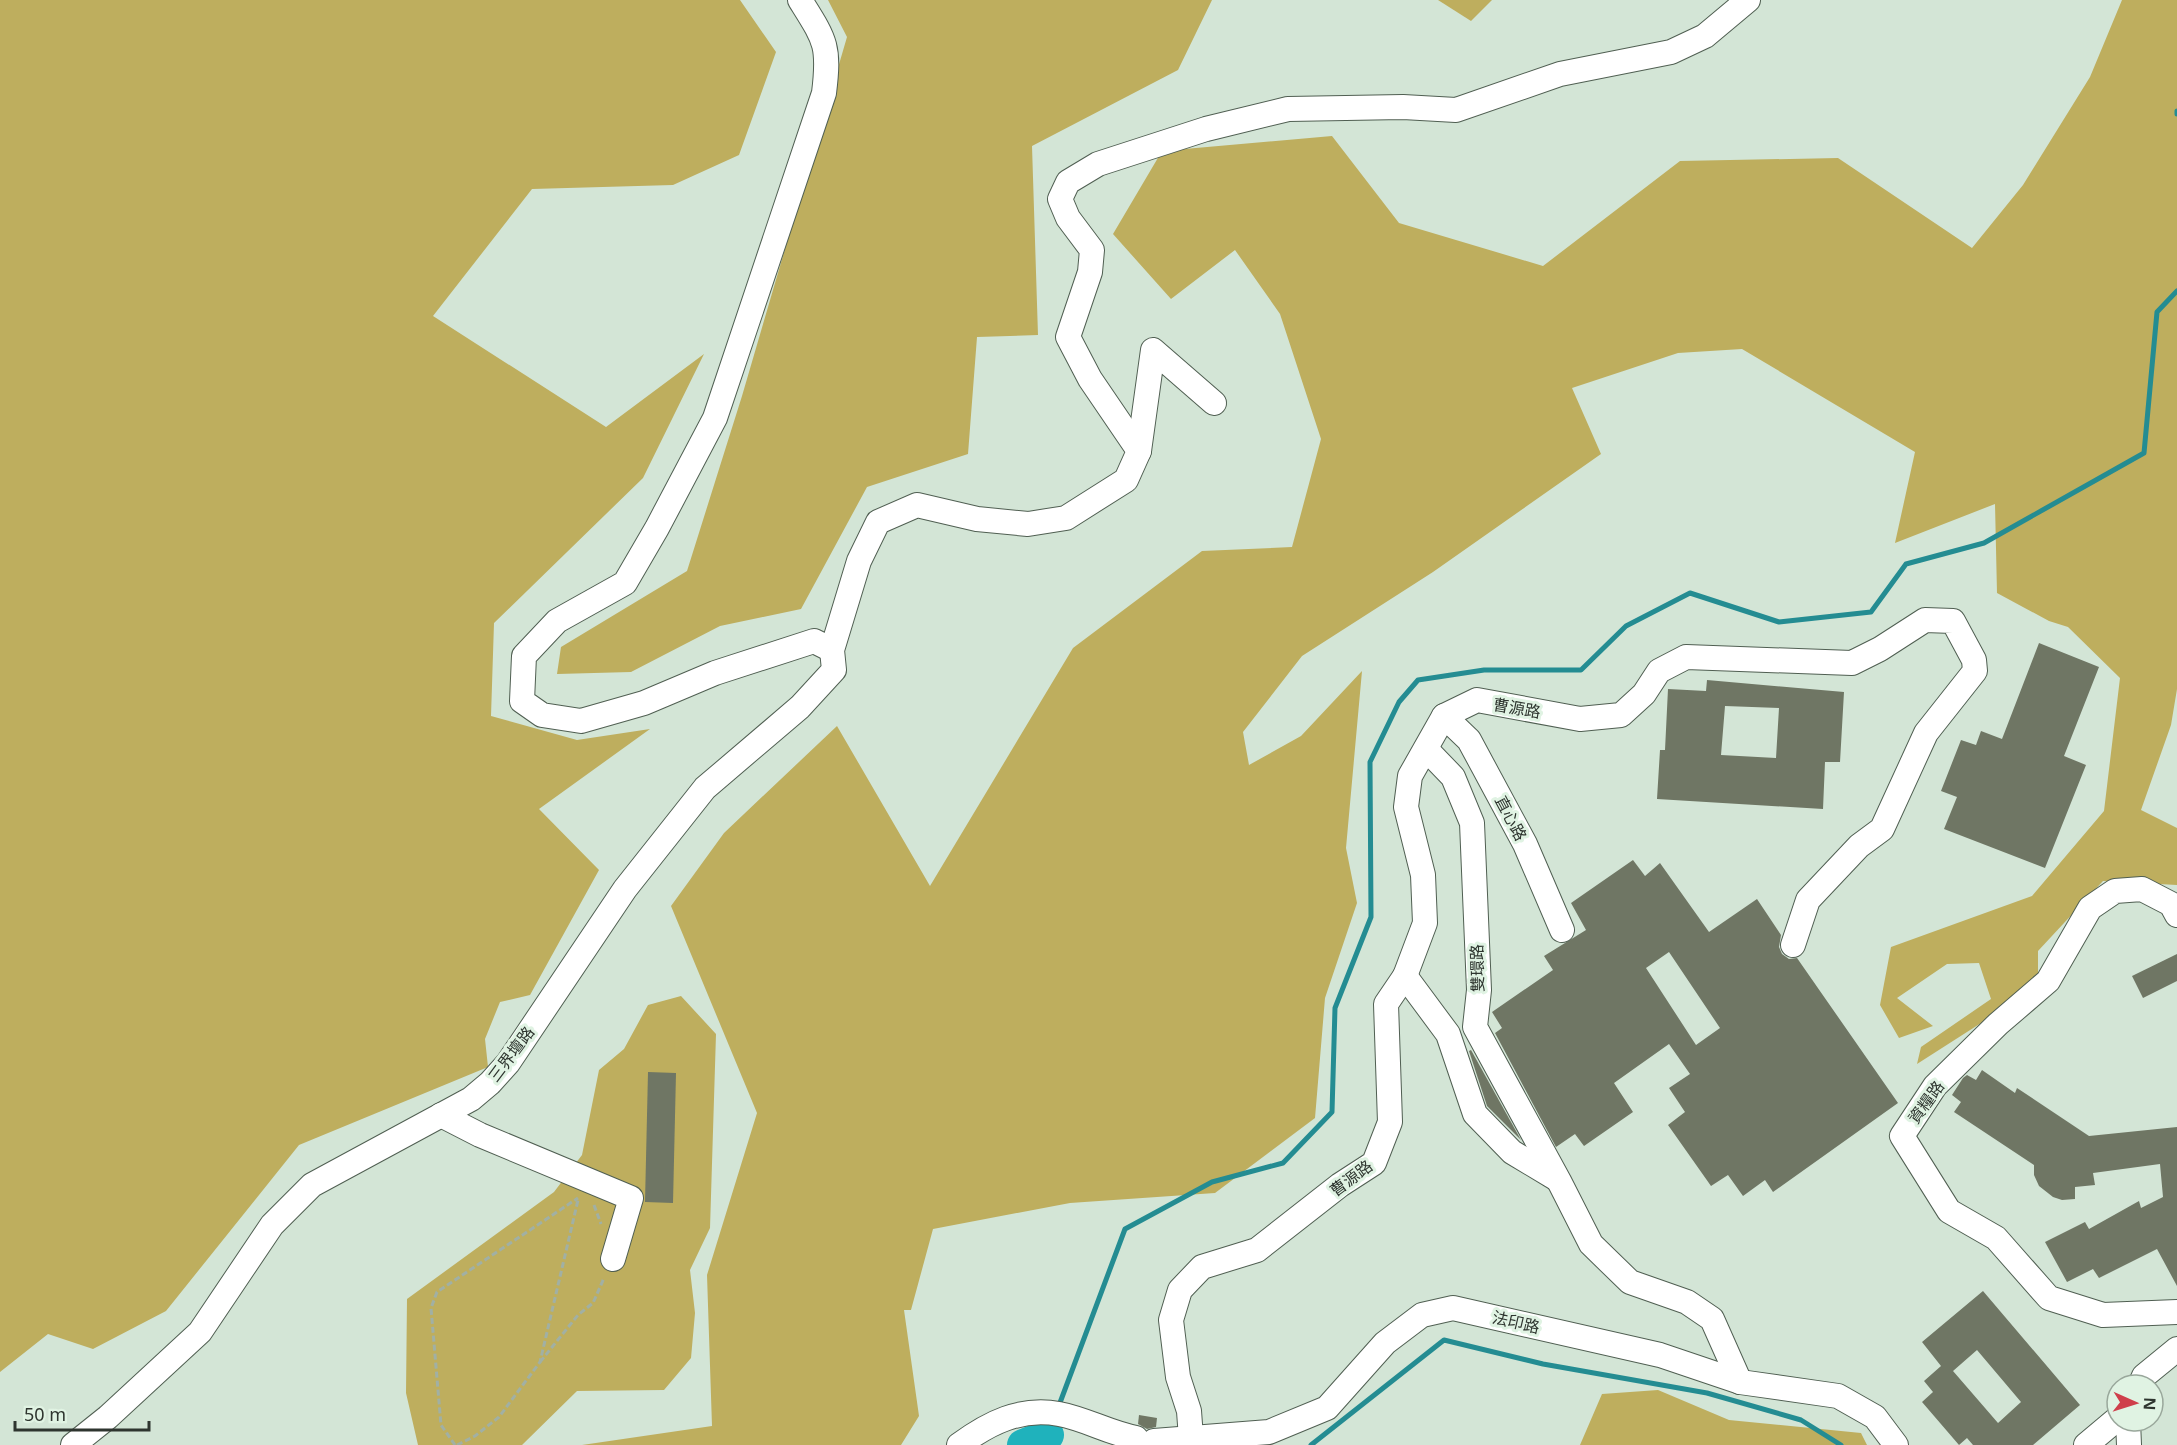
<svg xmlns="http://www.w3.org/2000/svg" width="2177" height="1445" viewBox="0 0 2177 1445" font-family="'Noto Sans','Noto Sans TC',sans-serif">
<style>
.green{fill:#beae5e}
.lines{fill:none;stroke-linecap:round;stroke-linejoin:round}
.stream{stroke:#248c92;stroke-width:5}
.river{stroke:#1fb2bc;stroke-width:32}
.building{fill:#6f7664;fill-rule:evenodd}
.minor-casing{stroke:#505f52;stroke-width:26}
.path{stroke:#a1b0a4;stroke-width:3;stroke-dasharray:6 3;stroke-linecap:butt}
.minor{stroke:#fff;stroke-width:24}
.labels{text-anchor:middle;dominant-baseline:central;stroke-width:6;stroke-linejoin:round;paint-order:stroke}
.street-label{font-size:16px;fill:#2e352f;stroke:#e0f3e3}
</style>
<rect width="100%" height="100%" fill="#d3e5d6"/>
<!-- green -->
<g class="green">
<polygon points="0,0 740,0 776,52 739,155 673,185 532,189 433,316 606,427 704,354 643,478 494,623 491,716 577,740 650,729 539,809 599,870 530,995 500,1002 485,1039 488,1067 299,1145 166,1311 93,1349 48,1334 0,1372"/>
<polygon points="828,0 1212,0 1178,70 1032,146 1038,335 977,337 968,454 867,487 801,609 720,626 631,672 557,674 561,647 687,571 742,396 847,37"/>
<polygon points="1438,0 1492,0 1471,21"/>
<polygon points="2122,0 2177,0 2177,689 2171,725 2141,810 2177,828 2177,885 2103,881 2038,951 2038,980 1992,1016 1917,1064 1921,1047 1991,999 1979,963 1947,964 1897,998 1933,1026 1899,1038 1880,1005 1891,947 2032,896 2104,811 2120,678 2068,627 2049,621 1997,593 1995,504 1895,543 1915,452 1742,349 1678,353 1572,388 1601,454 1433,572 1302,656 1243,732 1249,765 1301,736 1362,671 1346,848 1357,903 1325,998 1315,1118 1215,1193 1070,1203 933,1229 911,1310 904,1310 919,1416 901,1445 582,1445 712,1426 707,1275 757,1113 671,906 724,833 837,726 930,886 1073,648 1202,551 1292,547 1321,439 1280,314 1235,250 1171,299 1113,234 1162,151 1332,136 1399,223 1543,266 1680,161 1838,158 1972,248 2023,185 2090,77"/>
<polygon points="681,996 716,1034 710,1228 690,1270 695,1313 691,1358 664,1390 577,1391 522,1445 418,1445 406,1393 407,1299 554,1192 582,1155 599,1070 624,1049 648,1005"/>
<polygon points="1658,1390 1729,1420 1861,1433 1867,1445 1580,1445 1602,1394"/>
</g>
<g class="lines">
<!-- stream -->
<g class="stream">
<polyline points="2177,111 2177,114"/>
<polyline points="1058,1408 1125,1229 1212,1182 1283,1163 1332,1112 1335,1008 1371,917 1370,762 1399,702 1418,680 1484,670 1581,670 1626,626 1690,593 1779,622 1871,612 1906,564 1984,543 2144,453 2157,312 2177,291"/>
<polyline points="1054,1420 1048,1435 1057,1445"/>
<polyline points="1311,1445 1444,1340 1543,1364 1707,1393 1801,1420 1841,1445"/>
</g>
<!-- river -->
<polyline class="river" points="1023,1445 1048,1435"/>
</g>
<!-- building -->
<g class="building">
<polygon points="2039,643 2099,667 2064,756 2086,765 2045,868 1944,829 1957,797 1941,791 1961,740 1976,745 1981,731 2002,739"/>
<path d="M 1707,680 L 1844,692 L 1840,762 L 1825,762 L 1823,809 L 1657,799 L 1660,750 L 1665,750 L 1668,689 L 1706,691 ZM 1725,706 L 1779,708 L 1776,758 L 1721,755 Z"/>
<path d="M 1633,860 L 1645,876 L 1660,863 L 1709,932 L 1757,899 L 1781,935 L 1779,947 L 1782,954 L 1789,959 L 1797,958 L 1898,1103 L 1773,1192 L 1765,1180 L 1743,1196 L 1728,1175 L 1711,1186 L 1668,1125 L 1685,1112 L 1669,1088 L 1690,1074 L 1669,1044 L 1614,1083 L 1633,1112 L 1584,1146 L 1575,1134 L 1556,1147 L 1495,1033 L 1502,1028 L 1492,1012 L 1553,970 L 1544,956 L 1586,930 L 1571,903 ZM 1669,952 L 1720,1028 L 1696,1045 L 1646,968 Z"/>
<polygon points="2177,954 2177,981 2143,998 2132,976"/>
<polygon points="1471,1050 1521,1140 1487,1106 1469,1051"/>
<polygon points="1982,1070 2015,1093 2017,1088 2089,1136 2177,1127 2177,1286 2157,1249 2099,1278 2093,1269 2067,1282 2045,1242 2085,1222 2089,1229 2139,1201 2141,1208 2163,1197 2160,1164 2093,1173 2095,1185 2075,1187 2075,1199 2062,1200 2053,1197 2039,1186 2034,1175 2034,1165 1954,1112 1961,1102 1952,1095 1963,1078 1967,1075 1976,1080"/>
<polygon points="648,1072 676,1073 673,1203 645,1202"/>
<path d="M 1983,1291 L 2080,1405 L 2033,1445 L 1973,1445 L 1967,1438 L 1959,1445 L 1922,1402 L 1933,1392 L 1924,1381 L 1941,1366 L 1922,1342 ZM 1977,1350 L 2021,1402 L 1998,1423 L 1953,1371 Z"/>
<polygon points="1139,1415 1157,1418 1156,1427 1147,1429 1138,1424"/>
</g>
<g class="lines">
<defs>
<g id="minor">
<path d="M 800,0 C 825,40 830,45 824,93 L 715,418 L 657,528 L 625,583 L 557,621 L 524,656 L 522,701 L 542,715 L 581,721 L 644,703 L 715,673 L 814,641 L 832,650"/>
<polyline points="1139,451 1153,350 1214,403"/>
<polyline points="1444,716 1469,740 1525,844 1562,930"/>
<polyline points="1426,749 1453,777 1472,823 1479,990 1475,1027 1559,1181 1591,1244 1630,1282 1687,1302 1712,1319 1740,1382"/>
<polyline points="2177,915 2171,904 2142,889 2115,891 2090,908 2048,981 1998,1024 1935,1086 1902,1136 1949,1211 1996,1238 2049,1298 2103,1315 2177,1312"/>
<polyline points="1405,976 1448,1034 1475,1114 1512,1152 1557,1179"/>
<polyline points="441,1115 480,1135 631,1198 613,1259"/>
<polyline points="2140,1385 2144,1376 2177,1349"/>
<polyline points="2128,1421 2129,1445"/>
<polyline points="1191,1438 1189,1411 1178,1377 1171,1320 1180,1290 1202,1267 1257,1250 1340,1185 1374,1163 1390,1122 1386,1004 1405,976 1425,923 1423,875 1406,807 1410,776 1444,716 1477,700 1580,719 1621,715 1644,694 1659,671 1686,657 1852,663 1880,649 1925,620 1953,621 1974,660 1975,671 1926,733 1882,829 1859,846 1808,900 1793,945"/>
<polyline points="1154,1441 1269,1432 1327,1408 1385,1343 1422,1315 1453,1308 1660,1355 1740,1382 1838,1396 1875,1417 1896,1445"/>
<polyline points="73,1445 108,1417 200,1332 272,1225 312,1185 471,1099 490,1083 508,1063 625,889 705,788 800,707 834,670 832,650 859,561 878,522 917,505 977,519 1028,524 1066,518 1126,480 1139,451 1090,379 1068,337 1090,272 1092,250 1068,218 1060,199 1068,182 1098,164 1206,129 1288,109 1403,107 1456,110 1560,74 1671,52 1705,36 1748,0"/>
<path d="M 959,1445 C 989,1423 1020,1407 1059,1414 C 1086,1419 1109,1433 1136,1438"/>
<polyline points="2086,1445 2117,1419"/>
</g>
</defs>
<!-- minor casing -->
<use href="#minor" class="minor-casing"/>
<!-- path -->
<g class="path">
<polyline points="594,1205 601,1224"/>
<polyline points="540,1362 578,1315 593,1303 604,1278"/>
<polyline points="455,1445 441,1425 431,1308 437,1292 578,1198"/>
<polyline points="457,1445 475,1436 499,1417 540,1362 578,1200"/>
</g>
<!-- minor -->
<use href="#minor" class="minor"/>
</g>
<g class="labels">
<!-- street labels -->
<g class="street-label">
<text transform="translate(1517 708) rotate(10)">曹源路</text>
<text transform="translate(1511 818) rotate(62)">直心路</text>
<text transform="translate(1477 968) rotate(-91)">雙環路</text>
<text transform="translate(511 1054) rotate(-53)">三界壇路</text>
<text transform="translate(1926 1102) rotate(-54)">資糧路</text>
<text transform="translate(1351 1178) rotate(-37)">曹源路</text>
<text transform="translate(1516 1322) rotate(13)">法印路</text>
</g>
</g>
<!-- north arrow -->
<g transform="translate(2135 1403) rotate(93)"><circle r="28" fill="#e0f3e3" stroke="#99a79b" stroke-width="1.5"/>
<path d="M0-4.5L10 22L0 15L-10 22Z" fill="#cf3f4b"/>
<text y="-9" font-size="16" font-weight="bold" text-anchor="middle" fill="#2e352f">N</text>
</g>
<!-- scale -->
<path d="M15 1421v9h134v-9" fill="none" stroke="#2e352f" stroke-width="3"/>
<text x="24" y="1421" font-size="18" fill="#2e352f" stroke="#e0f3e3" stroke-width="4.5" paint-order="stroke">50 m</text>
</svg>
